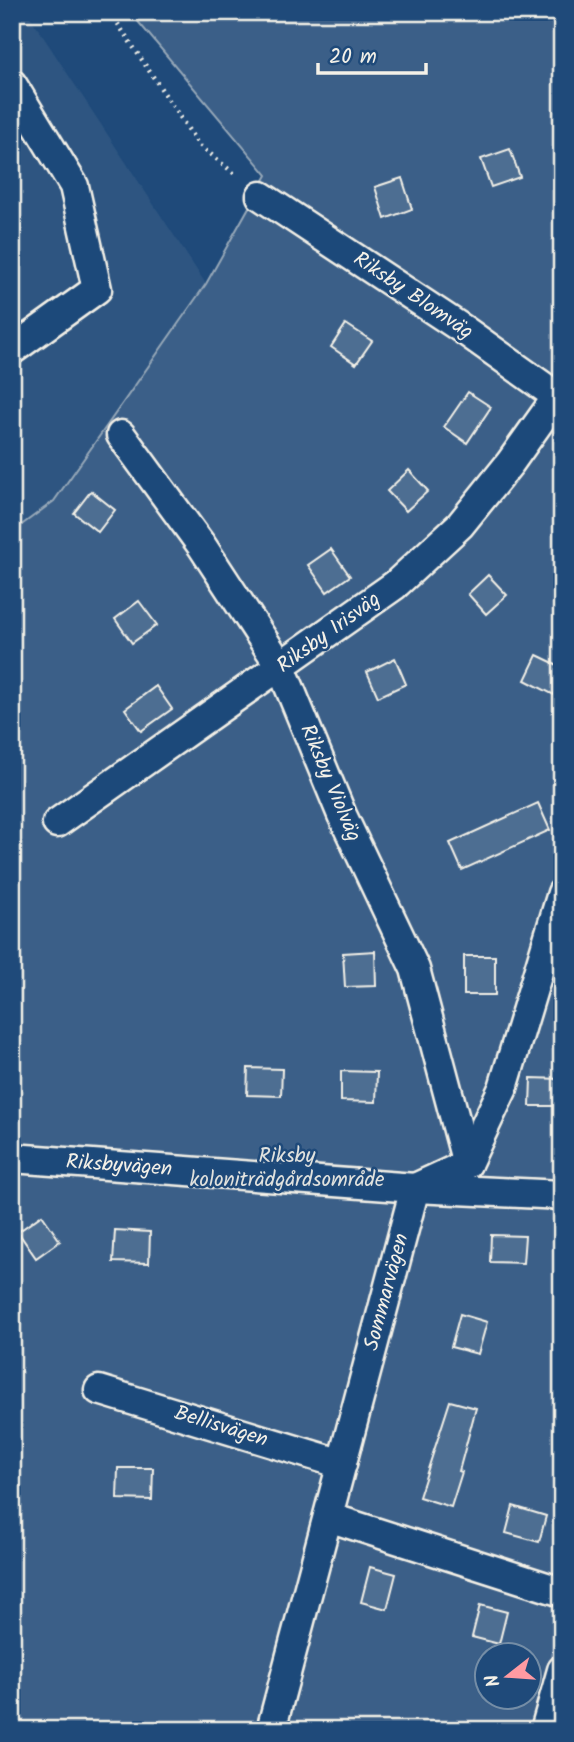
<svg xmlns="http://www.w3.org/2000/svg" width="574" height="1742" viewBox="0 0 574 1742" font-family="Kalam,sans-serif">
<style>
.built{fill:#2d5581}
.green{fill:#3a5f88;stroke:#97a8b8;stroke-width:2;fill-rule:evenodd}
.building{fill:#4d6e92;stroke:#f4f1e8;stroke-width:2}
.lines{fill:none;stroke-linecap:round;stroke-linejoin:round}
.street-casing{stroke:#f4f1e8;stroke-width:33}
.path{stroke:#f4f1e8;stroke-width:4.5;stroke-dasharray:2 5;stroke-linecap:butt}
.street{stroke:#1f4a7a;stroke-width:28}
.labels{text-anchor:middle;dominant-baseline:central;stroke-width:5;stroke-linejoin:round;paint-order:stroke}
.street-label{font-size:21px;fill:#f4f1e8;stroke:#1f4a7a}
.park-label{font-size:21px;fill:#e1e2de;stroke:#1f4a7a}
</style>
<rect width="100%" height="100%" fill="#1f4a7a"/>
<filter id="ink" filterUnits="userSpaceOnUse"><feTurbulence type="fractalNoise" baseFrequency=".0143" numOctaves="2"/><feDisplacementMap in="SourceGraphic" scale="14" xChannelSelector="R" yChannelSelector="G"/><feConvolveMatrix kernelMatrix="1 2 1 2 8 2 1 2 1" color-interpolation-filters="sRGB"/></filter>
<g filter="url(#ink)">
<!-- built -->
<polygon class="built" points="12,12 27,12 206,284 54,501 12,532"/>
<!-- green -->
<path class="green" d="M 130,12 L 562,12 L 562,1730 L 12,1730 L 12,532 L 54,501 L 206,284 L 267,175 ZM 486,1654 L 528,1654 L 528,1696 L 486,1696 Z"/>
<!-- building -->
<g class="building">
<polygon points="510,149 520,177 491,187 481,159"/>
<polygon points="402,178 412,209 385,219 375,187"/>
<polygon points="346,324 372,341 356,364 331,347"/>
<polygon points="468,392 491,407 467,443 444,427"/>
<polygon points="409,470 428,491 406,511 387,491"/>
<polygon points="91,491 115,510 98,532 74,513"/>
<polygon points="331,549 350,576 327,592 308,565"/>
<polygon points="488,575 507,595 486,614 468,594"/>
<polygon points="139,601 157,625 132,643 115,619"/>
<polygon points="537,655 562,667 562,679 554,695 525,680"/>
<polygon points="395,658 406,684 378,697 367,672"/>
<polygon points="156,686 172,709 141,731 125,709"/>
<polygon points="538,803 550,830 462,870 450,843"/>
<polygon points="375,951 376,986 345,987 343,953"/>
<rect x="464" y="956" width="31" height="39"/>
<polygon points="248,1068 282,1069 281,1096 247,1095"/>
<polygon points="341,1071 377,1072 376,1102 341,1101"/>
<polygon points="531,1078 562,1079 562,1106 530,1106"/>
<polygon points="42,1215 60,1241 36,1258 18,1232"/>
<polygon points="115,1230 150,1232 149,1263 113,1262"/>
<polygon points="491,1235 525,1236 523,1263 490,1262"/>
<polygon points="460,1314 487,1322 478,1354 451,1347"/>
<polygon points="450,1401 476,1408 459,1471 462,1472 451,1507 419,1497"/>
<polygon points="118,1468 153,1468 152,1500 117,1499"/>
<polygon points="513,1506 546,1516 539,1542 506,1533"/>
<polygon points="370,1567 396,1574 387,1609 361,1602"/>
<polygon points="480,1605 507,1612 499,1644 472,1637"/>
</g>
<g class="lines">
<defs>
<g id="street">
<polyline points="12,84 74,186 97,289 12,350"/>
<polyline points="261,196 464,330 562,400"/>
<polyline points="121,435 202,546 281,667 342,815 415,969 467,1164"/>
<polyline points="57,823 395,585 460,525 510,463 557,397"/>
<polyline points="12,1158 415,1188 562,1195"/>
<polyline points="99,1390 342,1464"/>
<polyline points="328,1517 562,1592"/>
<polyline points="271,1730 415,1188 467,1164 503,1088 562,893"/>
<polyline points="545,1730 562,1670"/>
</g>
</defs>
<!-- street casing -->
<use href="#street" class="street-casing"/>
<!-- path -->
<polyline class="path" points="110,12 198,144 236,175"/>
<!-- street -->
<use href="#street" class="street"/>
</g>
</g>
<g class="labels">
<!-- street labels -->
<g class="street-label">
<text transform="translate(413 296) rotate(34)">Riksby Blomväg</text>
<text transform="translate(329 633) rotate(-36)">Riksby Irisväg</text>
<text transform="translate(330 783) rotate(67)">Riksby Violväg</text>
<text transform="translate(119 1166) rotate(4)">Riksbyvägen</text>
<text transform="translate(387 1292) rotate(-75)">Sommarvägen</text>
<text transform="translate(221 1427) rotate(17)">Bellisvägen</text>
</g>
<!-- park labels -->
<g class="park-label">
<text x="287" y="1156">Riksby<tspan x="287" dy="24">koloniträdgårdsområde</tspan></text>
</g>
</g>
<!-- margin -->
<rect width="574" height="1742" fill="none" stroke="#1f4a7a" stroke-width="42"/>
<rect x="21" y="21" width="532" height="1700" fill="none" stroke="#f4f1e8" stroke-width="2.5" filter="url(#ink)"/>
<!-- north arrow -->
<g transform="translate(508 1676) rotate(253)"><circle r="33" fill="#1f4a7a" stroke="#748da6" stroke-width="2"/>
<path d="M0-5L12 26L0 18L-12 26Z" fill="#ff9aa2"/>
<text y="-10" font-size="19" font-weight="bold" text-anchor="middle" fill="#f4f1e8">N</text>
</g>
<!-- scale -->
<path d="M318 63v10h108v-10" fill="none" stroke="#f4f1e8" stroke-width="3.5"/>
<text x="329" y="63" font-size="21" fill="#f4f1e8" stroke="#1f4a7a" stroke-width="5" paint-order="stroke">20 m</text>
</svg>
